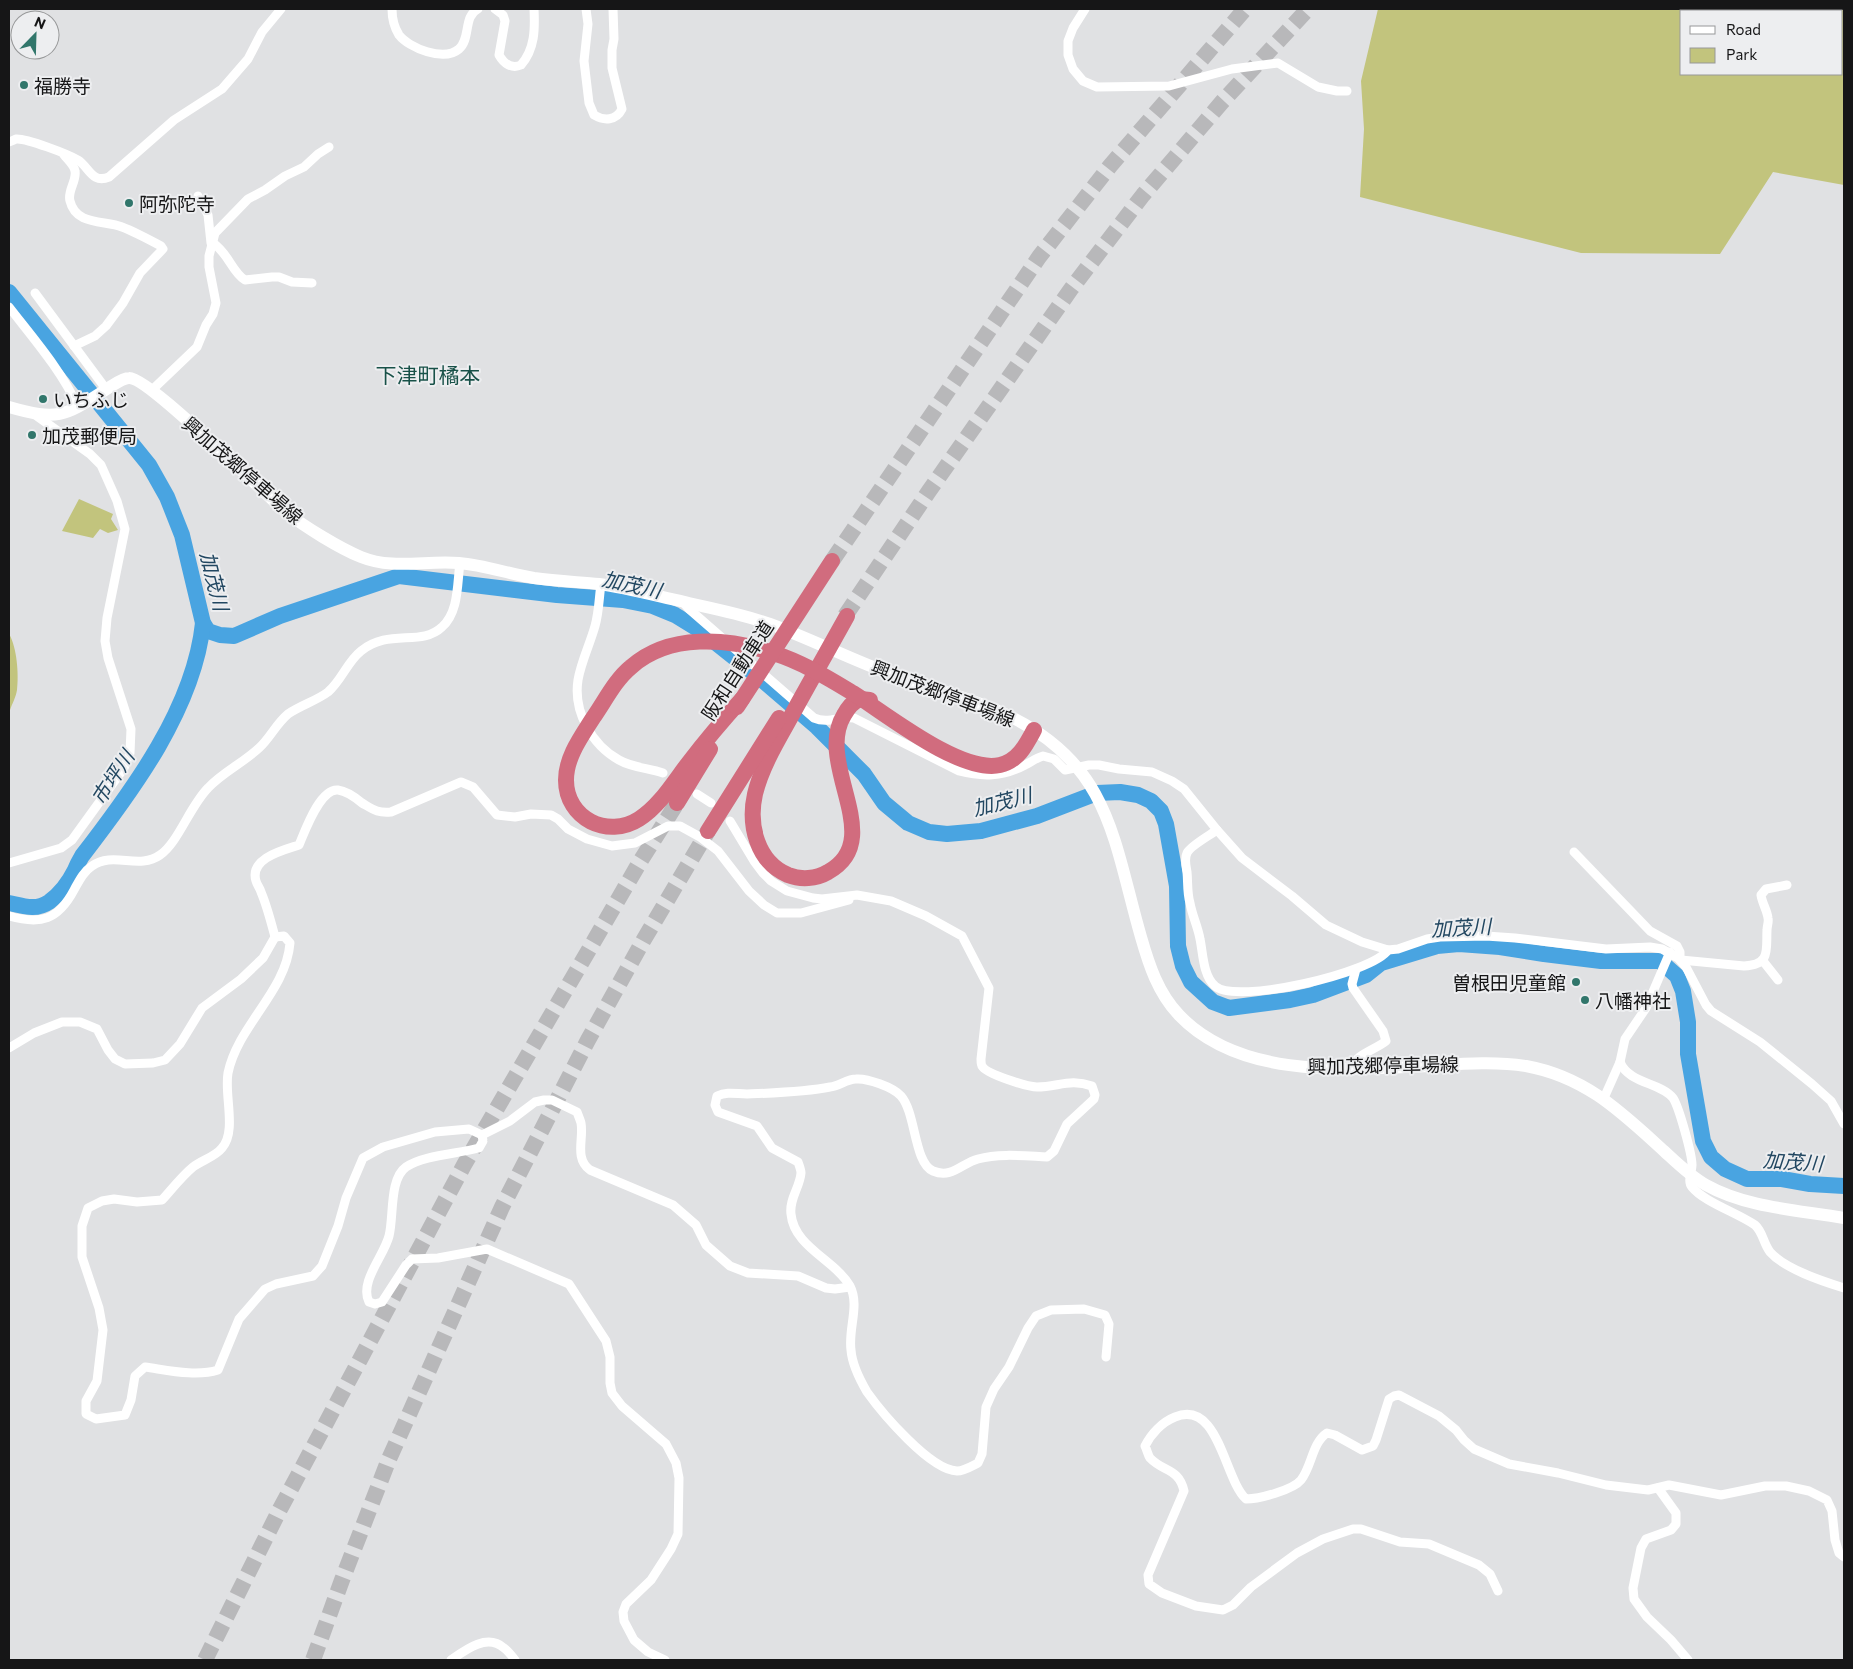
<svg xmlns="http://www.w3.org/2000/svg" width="1853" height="1669" viewBox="0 0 1853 1669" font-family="Commissioner,'Noto Sans JP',sans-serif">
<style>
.green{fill:#c2c47d;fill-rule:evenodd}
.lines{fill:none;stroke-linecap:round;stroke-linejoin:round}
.river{stroke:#49a4e1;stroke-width:16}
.highway-tunnel{stroke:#b8b8ba;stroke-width:16;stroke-dasharray:16 8;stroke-linecap:butt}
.street{stroke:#fff;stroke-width:9}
.secondary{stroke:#fff;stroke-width:12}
.highway{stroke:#d16c7e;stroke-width:16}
.poi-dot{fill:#31766b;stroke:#edeef0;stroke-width:2}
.labels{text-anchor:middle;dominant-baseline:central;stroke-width:4;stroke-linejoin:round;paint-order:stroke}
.poi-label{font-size:19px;fill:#161617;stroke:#edeef0;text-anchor:start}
.street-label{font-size:19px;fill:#161617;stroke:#edeef0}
.water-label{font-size:20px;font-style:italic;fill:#224761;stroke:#edeef0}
.quarter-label{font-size:21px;fill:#185148;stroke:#edeef0}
</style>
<rect width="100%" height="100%" fill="#e0e1e3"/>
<!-- green -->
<g class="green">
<path d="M 1378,9 L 1844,9 L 1844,185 L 1773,172 L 1720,254 L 1581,253 L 1360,197 L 1364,129 L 1361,81 ZM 1682,11 L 1842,11 L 1842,74 L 1682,74 Z"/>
<polygon points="79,499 113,514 111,519 118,530 108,533 100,529 93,538 62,531"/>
<path d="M 9,634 C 17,647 19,675 17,690 C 16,697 12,704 10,710 L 9,709 Z"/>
</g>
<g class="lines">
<!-- river -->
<g class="river">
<polyline points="9,292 149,465 167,497 182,535 203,623 208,631 220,635 234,636 280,616 399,576 557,595 623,600 653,606 675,615 701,631 760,678 817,727 864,774 884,803 908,823 929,832 947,834 981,831 1037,816 1097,793 1120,792 1138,795 1151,801 1161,811 1166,824 1177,886 1178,946 1183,966 1191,982 1213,1002 1229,1008 1290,1000 1313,995 1366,975 1381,963 1437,946 1459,944 1500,947 1544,954 1601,961 1660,961 1677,976 1683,991 1688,1022 1688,1054 1703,1141 1711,1157 1725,1169 1747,1179 1782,1179 1810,1184 1844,1186"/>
<path d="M 9,903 C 23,906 36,911 49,902 C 60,894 69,882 75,870 C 77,865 79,861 82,856 C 133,790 194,708 203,623"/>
</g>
<!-- highway-tunnel -->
<g class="highway-tunnel">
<polyline points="832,561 1039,257 1110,166 1245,9"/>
<polyline points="845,616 929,491 1071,289 1143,195 1222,102 1308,9"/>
<polyline points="205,1660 279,1511 464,1165 641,860 677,803"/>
<polyline points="313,1660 342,1580 389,1459 502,1207 588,1040 643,941 708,831"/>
</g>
<!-- street -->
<g class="street">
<path d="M 392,9 C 392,18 394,27 399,35 C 409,48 444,62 459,49 C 471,39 463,16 478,9"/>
<path d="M 495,9 L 503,15 L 505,21 L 499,55 C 504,64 512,69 521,65 C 535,49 535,29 534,9"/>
<path d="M 586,9 L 588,24 L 584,61 L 589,103 L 594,115 C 604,121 616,121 622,109 L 612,68 L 612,50 L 614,39 L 613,9"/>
<polyline points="1085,9 1073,28 1068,41 1068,55 1073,69 1083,81 1097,87 1169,86 1232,69 1278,63 1318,87 1337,91 1347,91"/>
<path d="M 9,142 C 10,142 14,140 16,139 C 26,138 68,154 78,160 C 89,167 92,184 109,177 L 174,120 L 222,89 L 248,59 L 262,32 L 281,9"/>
<path d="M 64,155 C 68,160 74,165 75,171 C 77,181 67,191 70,201 C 76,226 105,220 122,227 C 135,232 148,239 161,246 L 163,249 L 140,273 L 123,303 L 106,326 L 95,336 L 74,346"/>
<polyline points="198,196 208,215 211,243"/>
<path d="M 213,243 C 229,254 232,272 245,280 L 272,277 L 279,277 L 292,282 L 312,283"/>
<polyline points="35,293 106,389"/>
<path d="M 9,307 C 33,338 62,371 78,407"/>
<polyline points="152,390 197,347 206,325 213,314 216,303 209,267 209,256 215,233 248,199 265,190 285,176 304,167 318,154 329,147"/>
<path d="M 601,584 C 599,598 599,612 595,626 C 590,644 581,662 578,680 C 573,712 592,745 619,760 C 633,768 649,768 663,773"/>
<path d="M 683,602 L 689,609 L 814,718 C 828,724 840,716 854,718 L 959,771 C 982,777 1003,777 1025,765 C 1031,762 1036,758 1043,756 L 1054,759 L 1065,770 L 1089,765 L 1099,765 L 1119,769 L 1152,772 L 1172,781 L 1184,789 L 1217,830 L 1242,858 L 1292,896 L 1326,925 L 1362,942 L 1388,950 L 1398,949 L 1427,939 L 1440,937 L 1486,936 L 1515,938 L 1606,949 L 1650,947 L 1662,949 L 1678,958 L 1686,967 L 1706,1005 L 1711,1011 L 1760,1042 L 1812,1084 L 1831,1101 L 1844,1124"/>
<polyline points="697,794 711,803"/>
<path d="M 730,821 L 754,861 L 763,873 L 771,881 L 787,891 L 813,898 L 822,899 L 857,895 L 891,901 L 926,916 L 962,936 L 989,988 L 981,1059 C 981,1060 981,1065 982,1066 C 986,1074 1028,1087 1037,1087 C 1058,1087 1070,1078 1092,1086 L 1095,1095 L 1094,1099 L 1067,1124 L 1054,1151 L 1047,1157 C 1025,1156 1000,1153 978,1159 C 962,1163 952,1179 933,1171 C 914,1163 916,1113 901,1096 C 893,1087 867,1078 856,1079 C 847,1079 839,1086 830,1087 C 806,1092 773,1093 747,1094 C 736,1094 728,1091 717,1096 L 715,1105 L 718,1112 L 757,1126 L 772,1148 L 798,1162 C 799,1165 801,1170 801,1173 C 800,1187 789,1199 791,1214 C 794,1247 835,1260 850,1286 C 860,1305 848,1329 851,1350 C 852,1364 860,1380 867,1392 C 882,1413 930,1470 957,1471 C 964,1471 972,1466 978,1463 L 982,1454 L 986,1407 L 994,1389 L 1009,1367 L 1028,1328 L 1036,1316 L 1051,1310 L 1084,1309 L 1105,1315 L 1109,1324 L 1106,1357"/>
<path d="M 1217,830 C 1210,835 1190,846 1187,853 C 1184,859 1186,866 1187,872 C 1188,882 1187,893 1190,903 C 1192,915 1198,927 1200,939 C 1203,953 1203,976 1215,986 C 1236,1005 1373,973 1388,950"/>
<polyline points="1574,852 1650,931 1677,946 1680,952 1680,959"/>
<polyline points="9,863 61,848 72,840 124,768 130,753 131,729 108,658 105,641 107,618 125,529 117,501 101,465 90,454 34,414"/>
<path d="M 9,916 C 41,925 58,920 74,890 C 79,881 83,872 92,866 C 113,851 139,870 160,855 C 178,843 190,806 208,788 C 223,772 243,763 259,748 C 270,738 276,724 288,714 C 301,705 316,701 328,692 C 342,680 347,662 361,651 C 389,628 421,647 442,627 C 459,612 457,584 460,563"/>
<path d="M 275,937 L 284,936 L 290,943 C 286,992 238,1025 228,1073 C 224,1095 237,1131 222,1148 C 215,1157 202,1160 193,1167 C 182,1176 172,1189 162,1200 L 137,1202 L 114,1199 L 102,1201 L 88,1208 L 82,1226 L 82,1257 L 99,1308 L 103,1330 L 97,1381 L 86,1401 L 86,1414 L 96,1419 L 125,1415 L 131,1400 L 135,1376 L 145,1367 C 167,1370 196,1377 218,1370 L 239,1319 L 265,1289 L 276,1284 L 313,1276 L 322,1266 L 338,1226 L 346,1198 L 363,1158 L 383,1147 L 435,1132 L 469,1129 L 482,1135"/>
<path d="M 1681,960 L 1744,966 C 1771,965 1766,950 1767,930 C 1767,926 1769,922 1768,918 C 1767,910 1762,903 1761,895 L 1766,889 L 1787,885"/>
<polyline points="1763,961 1778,980"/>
<path d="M 9,1048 L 34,1033 L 62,1022 L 80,1022 L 97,1029 L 108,1050 L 115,1059 L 125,1064 L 153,1063 L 165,1060 L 180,1044 L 202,1008 L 241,979 L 263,958 L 275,937 C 271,922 267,906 261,892 C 260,888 257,885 256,881 C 249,858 284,850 299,845 C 305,831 320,788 338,790 C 346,791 356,798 362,803 C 374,810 377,813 391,812 L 461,782 L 473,787 L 497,815 L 515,817 L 531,814 L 551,815 L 558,819 L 568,829 L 587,839 L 612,846 L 635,843 L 668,826 L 680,826 L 700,837 L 718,851 L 749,891 L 764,905 L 777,913 L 801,913 L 849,900"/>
<path d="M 1620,1062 C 1629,1084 1660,1082 1673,1098 C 1679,1107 1692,1154 1692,1165 C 1692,1172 1687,1181 1692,1187 C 1704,1202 1738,1213 1755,1225 C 1763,1232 1763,1243 1770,1252 C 1785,1269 1822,1281 1844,1288"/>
<path d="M 1351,1069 C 1355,1054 1375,1050 1386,1041 L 1383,1031 L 1353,988 L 1352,984 L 1356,969"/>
<polyline points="1604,1098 1620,1062 1625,1039 1646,1008 1670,952"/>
<path d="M 482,1135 L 483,1141 L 479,1148 C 457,1154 424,1155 406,1167 C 389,1179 394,1217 389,1236 C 384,1256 359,1282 369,1302 L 375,1304 L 382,1302 L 406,1265 L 412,1259 L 438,1258 L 487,1249 L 569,1284 L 606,1341 L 610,1357 L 610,1383 L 612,1393 L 622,1406 L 666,1444 L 676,1463 L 679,1478 L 678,1534 L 671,1549 L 651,1580 L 626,1604 L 623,1612 L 624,1621 L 634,1640 L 648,1652 L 665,1660"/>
<path d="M 482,1135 L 510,1121 L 535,1102 L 544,1100 L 552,1100 L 577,1112 C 578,1115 580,1119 581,1123 C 584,1139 574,1158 590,1170 L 673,1205 L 696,1225 L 706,1245 L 730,1266 L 748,1273 L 798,1276 L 826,1288 L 835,1289 L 850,1287"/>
<polyline points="1658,1488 1676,1513 1676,1524 1671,1530 1646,1539 1641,1548 1633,1588 1634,1599 1647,1617 1671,1640 1688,1660"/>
<path d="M 1498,1591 L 1490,1574 L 1479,1565 L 1429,1544 L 1400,1542 L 1361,1529 L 1353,1529 L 1323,1539 L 1297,1553 L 1251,1587 L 1233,1605 L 1223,1610 L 1196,1606 L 1162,1593 L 1149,1584 L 1148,1575 L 1184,1491 C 1179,1468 1163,1472 1150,1458 C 1148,1455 1147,1450 1145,1446 C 1151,1434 1162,1422 1175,1417 C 1219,1399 1224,1479 1246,1499 C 1259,1499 1293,1490 1301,1480 C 1312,1466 1312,1443 1327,1433 L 1335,1435 L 1362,1450 L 1373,1446 L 1376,1440 L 1389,1399 L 1394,1396 L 1399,1395 L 1439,1416 L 1456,1430 L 1464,1440 L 1474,1449 L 1509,1464 L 1558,1473 L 1606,1485 L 1648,1490 L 1669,1485 L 1721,1495 L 1765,1486 L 1786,1486 L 1809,1491 L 1827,1500 L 1832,1511 L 1835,1540 L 1839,1553 L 1844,1557"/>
<path d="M 451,1660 C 465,1650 487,1633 504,1648 C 508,1651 512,1656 515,1660"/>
</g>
<!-- secondary -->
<path class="secondary" d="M 9,407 C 61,422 66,415 110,387 C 115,384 123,378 129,378 C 149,377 262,492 286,512 C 303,526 341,549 361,557 C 393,570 426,560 459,563 C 484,565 509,574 534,578 C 556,581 578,582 599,584 C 628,588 657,596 685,602 C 713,609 742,614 770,624 C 811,639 850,659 891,674 C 932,689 976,699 1015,719 C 1111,768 1114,844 1141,937 C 1149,965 1158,993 1179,1015 C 1240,1079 1347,1070 1428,1066 C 1460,1064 1494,1061 1526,1066 C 1586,1077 1621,1112 1664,1151 C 1677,1163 1690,1176 1706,1185 C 1747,1208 1799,1210 1844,1218"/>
<!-- highway -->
<g class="highway">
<path d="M 847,616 C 827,652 807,687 788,722 C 775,745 761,769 755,794 C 748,825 757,862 788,875 C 801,880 816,879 828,872 C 888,839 814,764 844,715 C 848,708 852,702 860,699 L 870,700"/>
<path d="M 742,699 C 724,719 706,740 690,761 C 675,780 660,806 639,819 C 608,839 566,819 566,780 C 566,757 581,737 593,718 C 605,701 615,680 631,667 C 669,633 728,638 773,653 C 802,662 828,678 853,693 C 886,714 961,774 1000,765 C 1018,761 1026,745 1034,730"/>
<polyline points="737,707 832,561"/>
<polyline points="677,803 710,749"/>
<polyline points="708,831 779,718"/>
</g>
</g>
<!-- markers -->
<g class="poi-dot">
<circle cx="24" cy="85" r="5"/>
<circle cx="129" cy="203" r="5"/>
<circle cx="43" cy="399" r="5"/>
<circle cx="32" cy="435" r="5"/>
<circle cx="1576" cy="982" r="5"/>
<circle cx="1585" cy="1000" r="5"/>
</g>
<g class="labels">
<!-- poi labels -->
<g class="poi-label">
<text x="34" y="85">福勝寺</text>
<text x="139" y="203">阿弥陀寺</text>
<text x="53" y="399">いちふじ</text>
<text x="42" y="435">加茂郵便局</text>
<text x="1566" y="982" text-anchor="end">曽根田児童館</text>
<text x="1595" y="1000">八幡神社</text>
</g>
<!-- street labels -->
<g class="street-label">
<text transform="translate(243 470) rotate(41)">興加茂郷停車場線</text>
<text transform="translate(737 670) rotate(-57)">阪和自動車道</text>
<text transform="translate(943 693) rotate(21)">興加茂郷停車場線</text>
<text transform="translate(1383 1065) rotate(-1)">興加茂郷停車場線</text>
</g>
<!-- water labels -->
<g class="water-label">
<text transform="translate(215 581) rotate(76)">加茂川</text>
<text transform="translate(632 584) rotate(12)">加茂川</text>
<text transform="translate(112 777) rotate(-57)">市坪川</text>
<text transform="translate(1002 801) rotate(-14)">加茂川</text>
<text transform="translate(1461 927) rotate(-3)">加茂川</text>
<text transform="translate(1793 1161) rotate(4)">加茂川</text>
</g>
<!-- quarter labels -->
<g class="quarter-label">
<text x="428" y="374">下津町橘本</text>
</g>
</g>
<!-- border -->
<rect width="1853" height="1669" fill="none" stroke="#161617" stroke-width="20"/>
<!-- legend -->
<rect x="1680" y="10" width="162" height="65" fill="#edeef0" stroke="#979899"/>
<rect x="1690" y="26" width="25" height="8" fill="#ffffff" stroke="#979899"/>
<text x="1726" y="35" font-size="15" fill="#161617">Road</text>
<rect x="1690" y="48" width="25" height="15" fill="#c2c47d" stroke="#979899"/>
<text x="1726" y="60" font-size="15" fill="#161617">Park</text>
<!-- north arrow -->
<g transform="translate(35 35) rotate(23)"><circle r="24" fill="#edeef0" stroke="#979899"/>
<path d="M0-4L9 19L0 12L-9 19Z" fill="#31766b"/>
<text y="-8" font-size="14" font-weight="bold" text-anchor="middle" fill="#161617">N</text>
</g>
</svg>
